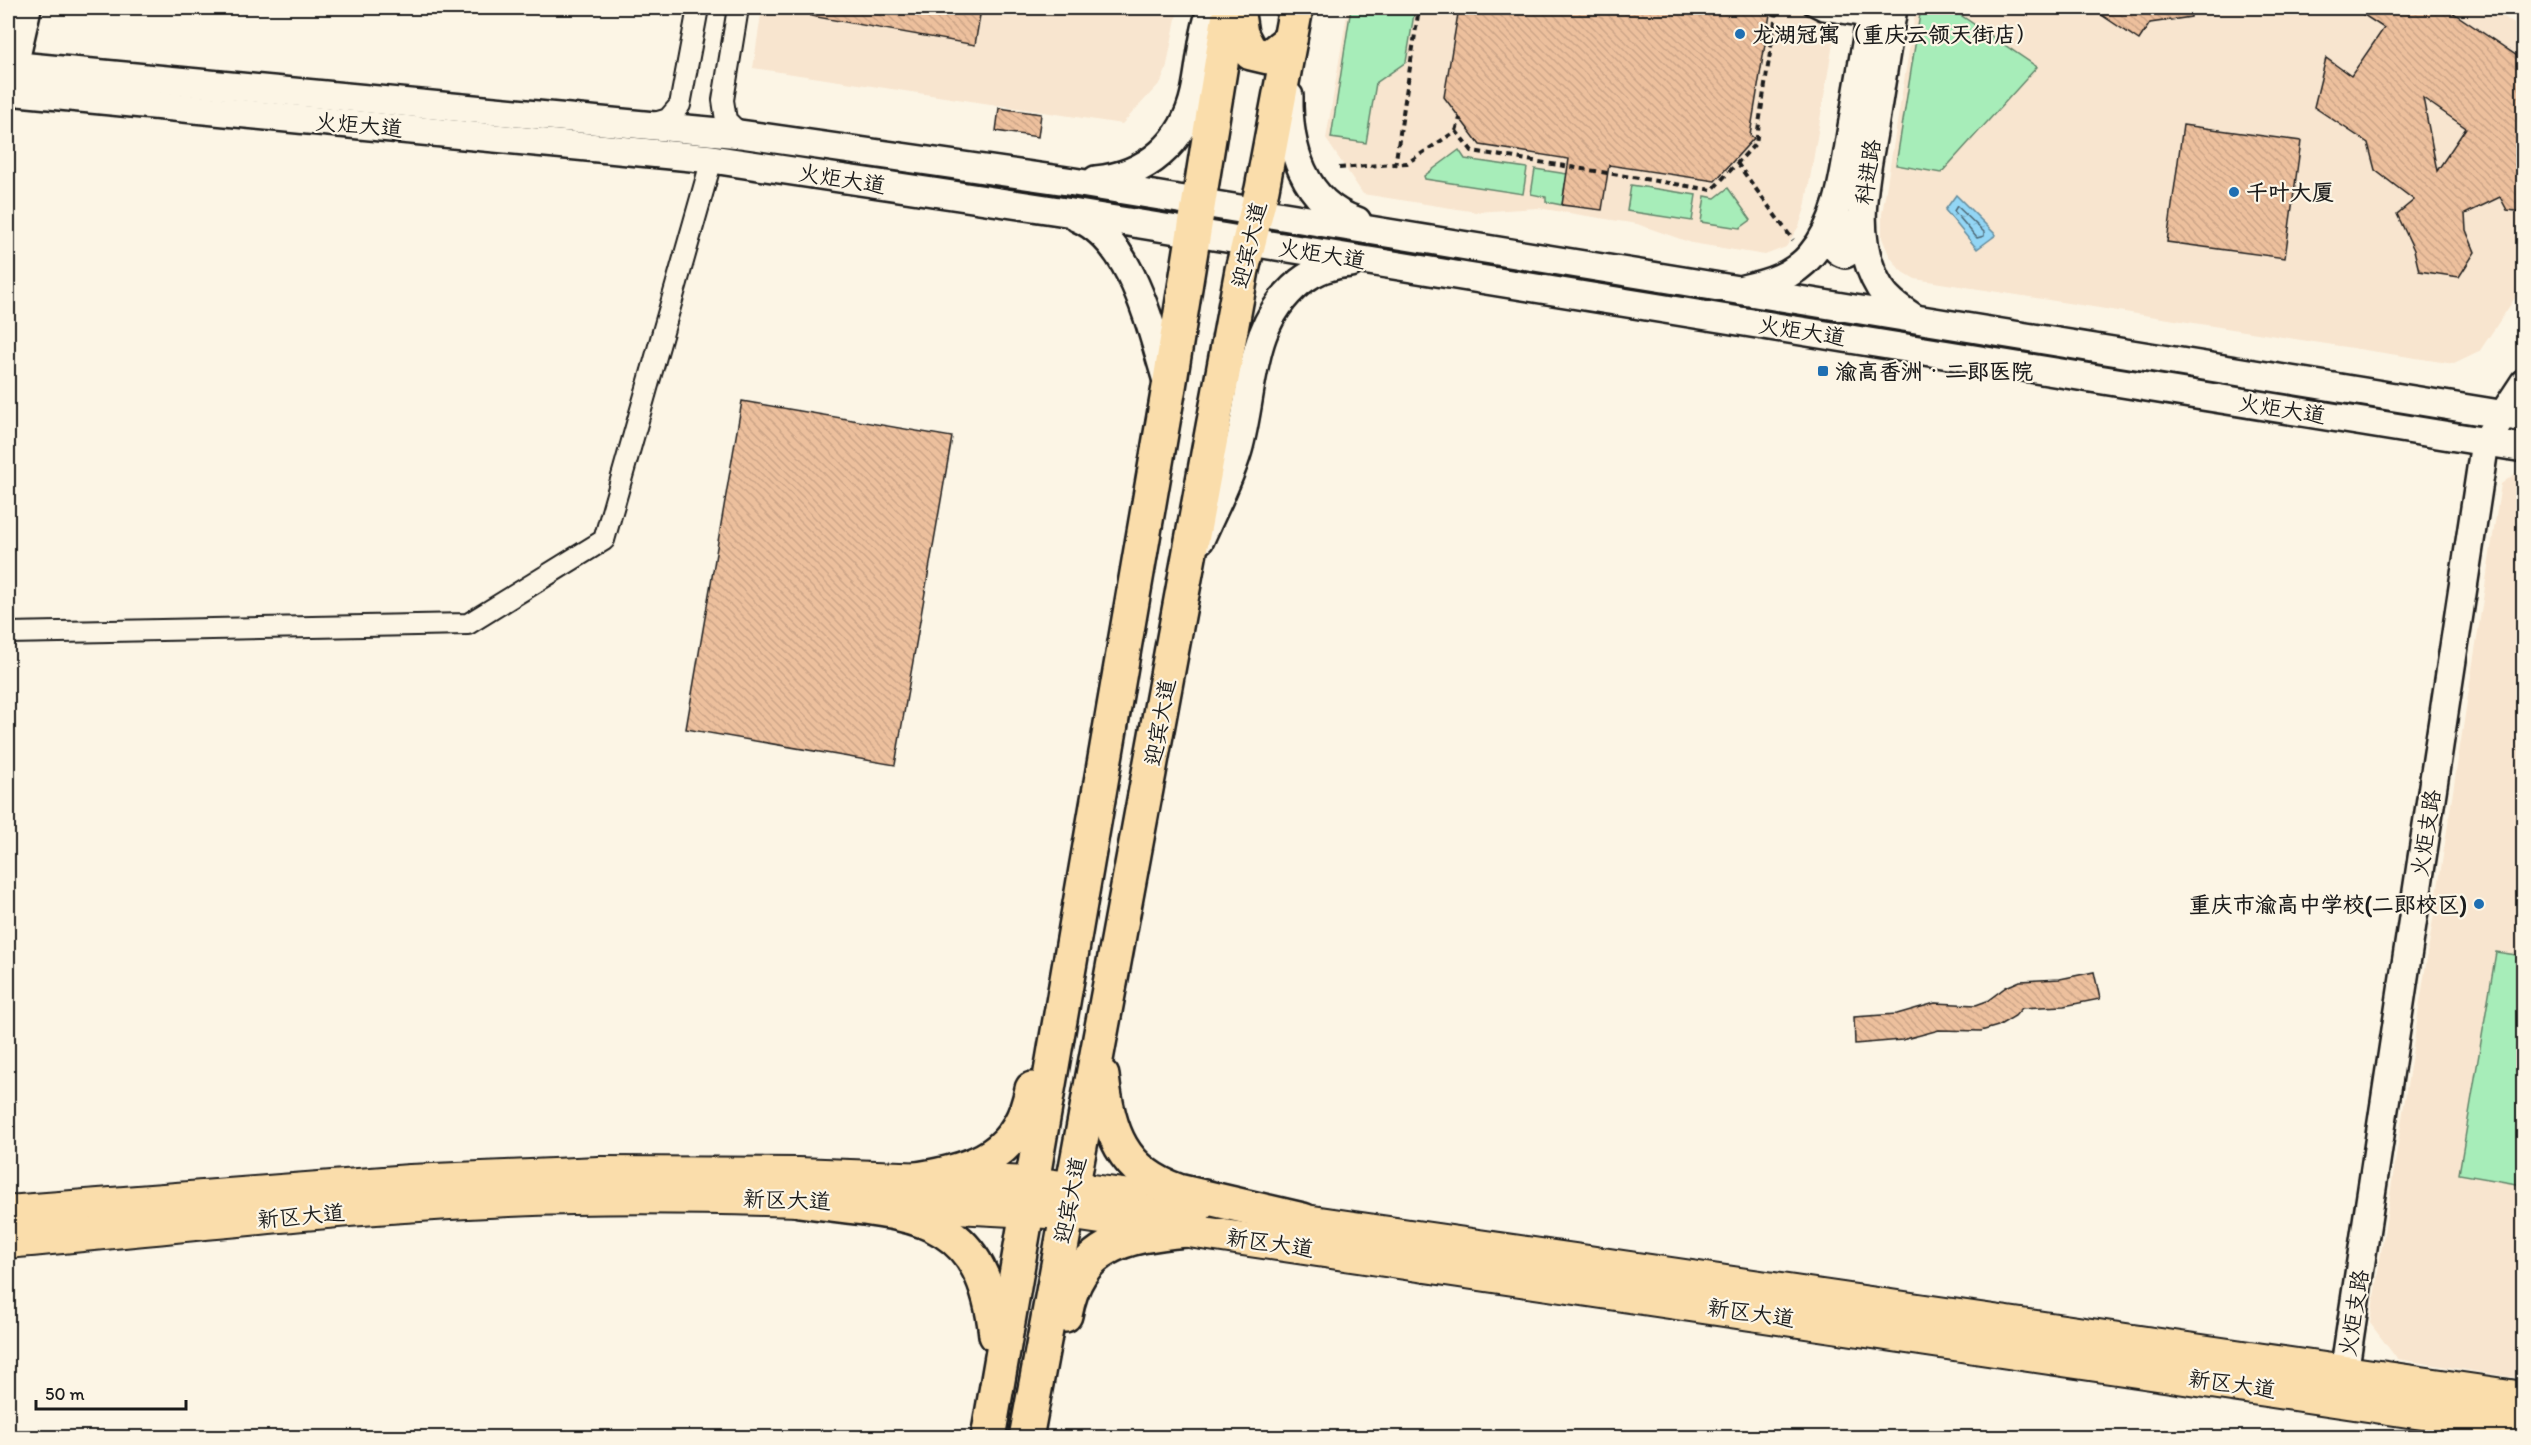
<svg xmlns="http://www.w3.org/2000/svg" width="2531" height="1445" viewBox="0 0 2531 1445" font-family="Itim,'LXGW WenKai TC',sans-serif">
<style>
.built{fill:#f8e5cf}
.grass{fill:#a7edb9;stroke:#62846a;stroke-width:1.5}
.water{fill:url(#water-ripples);stroke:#638c9e;stroke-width:1.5}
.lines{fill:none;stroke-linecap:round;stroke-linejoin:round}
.shore{stroke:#4c6673;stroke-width:1.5}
.building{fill:url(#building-back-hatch);stroke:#1c1c1c;stroke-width:1.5;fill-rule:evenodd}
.lane-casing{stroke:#1c1c1c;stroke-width:15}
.street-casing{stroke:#1c1c1c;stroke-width:24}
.secondary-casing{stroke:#1c1c1c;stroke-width:32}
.primary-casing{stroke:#1c1c1c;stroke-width:36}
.highway-casing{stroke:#1c1c1c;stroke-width:38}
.path{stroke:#1c1c1c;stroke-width:4;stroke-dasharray:6 4.5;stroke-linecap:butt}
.lane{stroke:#fcf5e5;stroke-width:10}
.street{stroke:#fcf5e5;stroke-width:20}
.secondary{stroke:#fcf5e5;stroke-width:27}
.primary{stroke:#faddab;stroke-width:32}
.highway{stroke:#faddab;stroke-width:33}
.poi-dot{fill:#1f6fb2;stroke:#fcf5e5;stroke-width:2}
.labels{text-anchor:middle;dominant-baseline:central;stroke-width:4.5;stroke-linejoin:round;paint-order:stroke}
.poi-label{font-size:22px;font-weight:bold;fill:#1c1c1c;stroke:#fcf5e5;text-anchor:start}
.street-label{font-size:22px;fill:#1c1c1c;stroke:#fcf5e5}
</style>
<defs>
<pattern id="water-ripples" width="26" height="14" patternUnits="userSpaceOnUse" patternTransform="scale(1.5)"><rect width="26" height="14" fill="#93d6f5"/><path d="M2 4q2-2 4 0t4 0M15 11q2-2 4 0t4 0" fill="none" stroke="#7eb7d1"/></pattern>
<pattern id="building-back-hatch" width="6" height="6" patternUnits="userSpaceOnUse" patternTransform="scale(1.5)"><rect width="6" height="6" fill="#edc09d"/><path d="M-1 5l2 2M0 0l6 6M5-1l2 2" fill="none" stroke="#cba487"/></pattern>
</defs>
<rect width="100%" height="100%" fill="#fcf5e5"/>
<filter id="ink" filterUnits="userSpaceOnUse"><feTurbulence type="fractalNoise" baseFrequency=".0167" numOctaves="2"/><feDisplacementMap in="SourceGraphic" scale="12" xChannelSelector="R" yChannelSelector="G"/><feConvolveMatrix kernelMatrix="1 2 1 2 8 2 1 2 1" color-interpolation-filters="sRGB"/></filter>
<g filter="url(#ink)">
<!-- built -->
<g class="built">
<polygon points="762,8 1178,8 1166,70 1161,82 1122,124 753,68"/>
<polygon points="1348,8 1839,8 1805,208 1799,226 1786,247 1765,255 1692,243 1637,224 1538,208 1476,212 1363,194 1326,139"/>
<polygon points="1916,8 2491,8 2523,30 2523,286 2479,352 2454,364 1915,279 1900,270 1889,255 1882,238 1882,214"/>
<polygon points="2523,468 2523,1379 2397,1359 2370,1323 2501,484"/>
</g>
<!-- grass -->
<g class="grass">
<polygon points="1351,8 1415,8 1406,62 1376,83 1366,143 1331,138"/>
<polygon points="1921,8 1950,8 2037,67 1941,173 1896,165"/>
<polygon points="1459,150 1465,159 1527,168 1523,194 1425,179 1424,176"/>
<polygon points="1535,169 1606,180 1565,184 1562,205 1546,202 1546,197 1531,194"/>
<polygon points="1631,185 1696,195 1692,221 1627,211"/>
<polygon points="1728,188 1751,220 1740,228 1701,222 1705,196 1715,198"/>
<polygon points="2496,952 2523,956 2523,1185 2459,1174"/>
</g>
<!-- water -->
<polygon class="water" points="1956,195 1996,235 1977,249 1945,210"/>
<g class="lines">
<!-- shore -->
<polygon class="shore" points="1957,206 1984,232 1984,236 1977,238 1954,211"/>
</g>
<!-- building -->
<g class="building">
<polygon points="812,8 971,8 980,15 975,45 811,16"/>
<polygon points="1459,8 1771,8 1750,135 1754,138 1715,181 1609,165 1602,210 1562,205 1569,159 1480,145 1444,97"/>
<polygon points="2091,8 2191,8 2191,17 2150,23 2139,40"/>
<path d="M 2353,8 L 2446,8 L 2523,60 L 2523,212 L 2507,210 L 2500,197 L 2465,214 L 2466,230 L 2475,252 L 2459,277 L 2419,271 L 2414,250 L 2397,214 L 2414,200 L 2375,170 L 2368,143 L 2314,107 L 2326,58 L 2351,76 L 2384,28 ZM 2423,98 L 2466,128 L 2437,171 Z"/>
<polygon points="999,108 1041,114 1038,137 996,131"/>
<polygon points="2183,125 2301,141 2285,258 2167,242"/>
<polygon points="742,401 952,437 895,765 686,729"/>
<polygon points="2094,972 2100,999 2064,1006 2022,1008 2015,1016 1998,1026 1981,1031 1939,1030 1902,1040 1855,1044 1854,1017 1897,1014 1935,1003 1976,1005 1987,1001 2006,987 2020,981 2060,979"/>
</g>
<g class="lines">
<defs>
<polyline id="lane" points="1809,8 1821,14 1869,22"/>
<g id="street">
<polyline points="738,8 723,100 726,120 740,134"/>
<polyline points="651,124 668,119 680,105 698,8"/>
<polyline points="8,633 468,624 604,540 712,159"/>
</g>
<g id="secondary">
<path d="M 1893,8 C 1887,45 1881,83 1875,121 C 1866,176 1849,237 1880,288 C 1888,301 1901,309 1914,318"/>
<polyline points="8,65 740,134 1074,182 2524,418"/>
<polyline points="10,83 27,8"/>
<polyline points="8,91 712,159 1066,212 2524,448"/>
<path d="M 1289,96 C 1288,147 1303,203 1357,221"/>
<path d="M 1096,180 C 1147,175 1184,143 1195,93 C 1201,65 1202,34 1212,8"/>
<path d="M 1836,217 C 1834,230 1828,249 1845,254 L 1854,249 L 1861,223"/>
<path d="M 1078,218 C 1135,243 1151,332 1169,387"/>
<path d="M 1743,289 C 1770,283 1793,276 1811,255 C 1842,219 1845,165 1853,121 C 1859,83 1866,45 1872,8"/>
<path d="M 1200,540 C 1213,510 1229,481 1238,450 C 1255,390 1247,325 1300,282 C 1314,271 1333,264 1351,263"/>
<polyline points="2341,1393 2485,442 2524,383"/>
</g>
<g id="primary">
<polyline points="882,1203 1067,1213 2524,1428"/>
<polyline points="8,1212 410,1181 599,1173 798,1174 1032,1183 1199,1205"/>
<polyline points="1278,1217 2524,1398"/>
<path d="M 8,1242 C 174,1227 342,1207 509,1200 C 615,1195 721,1197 827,1201"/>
</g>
<g id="highway">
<polyline points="1237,8 1241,34 1251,53 1268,57 1290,40"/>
<path d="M 1102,1076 C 1108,1131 1122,1172 1178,1191 L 1303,1220"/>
<path d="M 917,1179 C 976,1170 1020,1154 1032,1089"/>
<path d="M 799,1200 C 904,1215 982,1205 996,1335"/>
<path d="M 1065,1315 C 1078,1245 1123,1236 1186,1230"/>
<polyline points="988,1438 1169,387 1230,8"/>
<polyline points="1026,1438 1242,270 1262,189 1296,8"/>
</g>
</defs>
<!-- lane casing -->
<use href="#lane" class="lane-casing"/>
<!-- street casing -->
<use href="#street" class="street-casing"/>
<!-- secondary casing -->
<use href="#secondary" class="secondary-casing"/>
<!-- primary casing -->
<use href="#primary" class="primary-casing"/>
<!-- highway casing -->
<use href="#highway" class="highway-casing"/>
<!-- path -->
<g class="path">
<polyline points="1456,131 1460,118"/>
<polyline points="1737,163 1793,240"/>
<polyline points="1395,166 1419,8"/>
<polyline points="1339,168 1407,163 1456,131 1472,151 1712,190 1756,143 1777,8"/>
</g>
<!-- lane -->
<use href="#lane" class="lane"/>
<!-- street -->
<use href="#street" class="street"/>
<!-- secondary -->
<use href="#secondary" class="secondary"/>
<!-- primary -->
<use href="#primary" class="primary"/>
<!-- highway -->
<use href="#highway" class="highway"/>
</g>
</g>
<!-- markers -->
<g class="poi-dot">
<circle cx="1740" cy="34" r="6"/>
<circle cx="2234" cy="192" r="6"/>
<rect x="1817" y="365" width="12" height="12" rx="3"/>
<circle cx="2479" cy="904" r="6"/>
</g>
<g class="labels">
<!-- poi labels -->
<g class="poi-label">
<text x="1752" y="34">龙湖冠寓（重庆云领天街店）</text>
<text x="2246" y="192">千叶大厦</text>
<text x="1835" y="371">渝高香洲‧二郎医院</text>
<text x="2467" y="904" text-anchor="end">重庆市渝高中学校(二郎校区)</text>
</g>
<!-- street labels -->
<g class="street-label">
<text transform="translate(359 125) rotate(5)">火炬大道</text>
<text transform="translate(1868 172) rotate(-82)">科进路</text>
<text transform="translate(842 179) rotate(9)">火炬大道</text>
<text transform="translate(1249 245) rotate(-77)">迎宾大道</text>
<text transform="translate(1322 254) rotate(9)">火炬大道</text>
<text transform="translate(1802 331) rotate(9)">火炬大道</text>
<text transform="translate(2282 409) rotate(9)">火炬大道</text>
<text transform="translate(1160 722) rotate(-80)">迎宾大道</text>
<text transform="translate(2426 833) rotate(-81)">火炬支路</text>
<text transform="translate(787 1200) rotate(2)">新区大道</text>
<text transform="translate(1070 1200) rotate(-79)">迎宾大道</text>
<text transform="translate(301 1216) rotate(-5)">新区大道</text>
<text transform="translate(1270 1243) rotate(8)">新区大道</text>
<text transform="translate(1751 1313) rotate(8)">新区大道</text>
<text transform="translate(2354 1313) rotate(-81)">火炬支路</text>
<text transform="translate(2232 1384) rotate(8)">新区大道</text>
</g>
</g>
<!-- margin -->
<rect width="2531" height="1445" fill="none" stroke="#fcf5e5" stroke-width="30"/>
<rect x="15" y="15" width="2501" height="1415" fill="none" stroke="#1c1c1c" stroke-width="2" filter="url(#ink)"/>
<!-- scale -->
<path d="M36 1400v9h150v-9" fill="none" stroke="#1c1c1c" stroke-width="3"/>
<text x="45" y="1400" font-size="18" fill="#1c1c1c" stroke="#fcf5e5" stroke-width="4.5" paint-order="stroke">50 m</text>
</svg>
